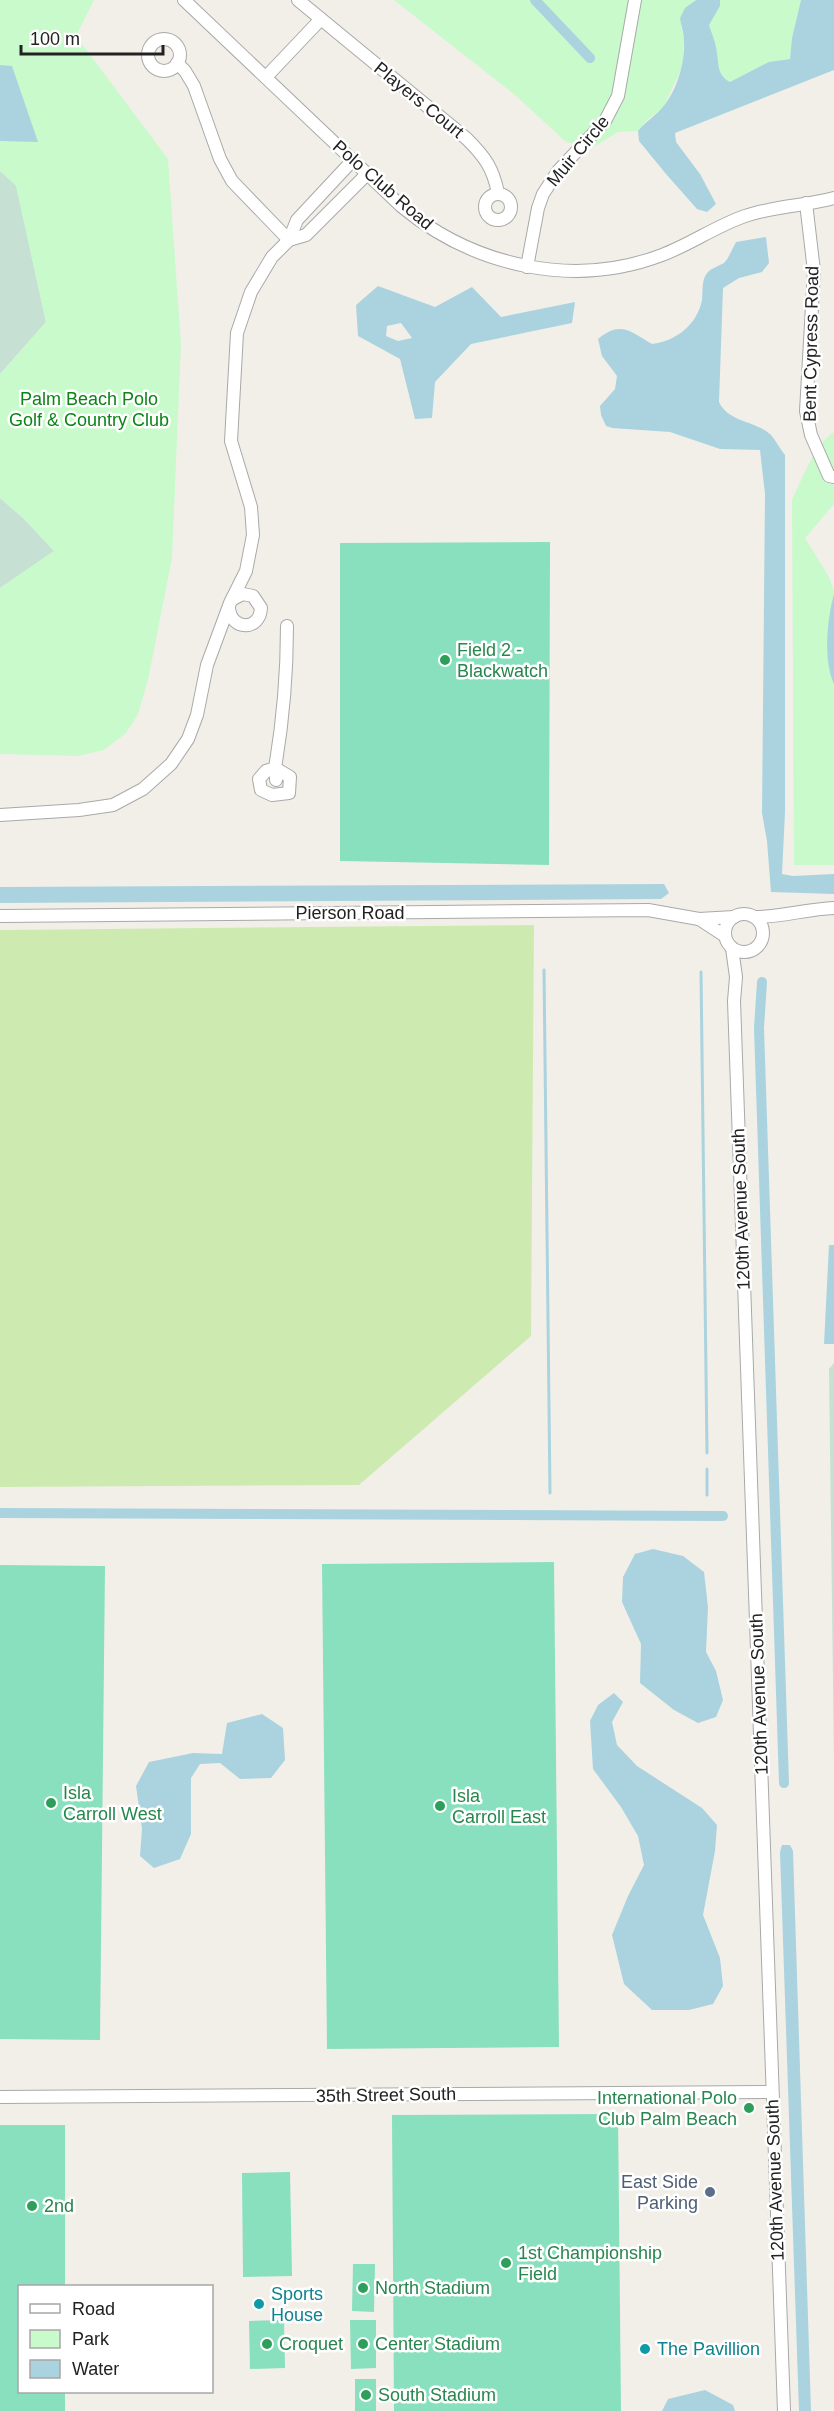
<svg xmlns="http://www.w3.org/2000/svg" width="834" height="2411" viewBox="0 0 834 2411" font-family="Arial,sans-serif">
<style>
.grass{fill:#cdebb0}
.wetland{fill:#c6e0d4}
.park{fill:#c8facc}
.pitch{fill:#88e0be}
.water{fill:#aad3df;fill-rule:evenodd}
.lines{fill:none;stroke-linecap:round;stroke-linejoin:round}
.stream{stroke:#aad3df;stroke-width:3}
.canal{stroke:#aad3df;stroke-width:10}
.minor-casing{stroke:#a9a9a9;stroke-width:14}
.minor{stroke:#fff;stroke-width:12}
.leisure-dot{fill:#2e9e5b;stroke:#fff;stroke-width:2}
.service-dot{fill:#5c6f8a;stroke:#fff;stroke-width:2}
.culture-dot{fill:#0f9aa8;stroke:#fff;stroke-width:2}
.labels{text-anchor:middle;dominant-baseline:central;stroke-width:5;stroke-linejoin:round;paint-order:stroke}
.street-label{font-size:18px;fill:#222;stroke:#fff}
.park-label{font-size:18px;fill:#0c8416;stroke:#fff}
.leisure-label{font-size:18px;fill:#27864d;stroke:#fff;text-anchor:start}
.service-label{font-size:18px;fill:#4e5e75;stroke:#fff;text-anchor:end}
.culture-label{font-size:18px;fill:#0d838f;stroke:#fff;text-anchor:start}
</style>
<rect width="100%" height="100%" fill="#f2efe9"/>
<!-- grass -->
<polygon class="grass" points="534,925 531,1336 359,1485 0,1487 0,930"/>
<!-- wetland -->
<g class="wetland">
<polygon points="0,171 16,185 46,322 0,374"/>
<polygon points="0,498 24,519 54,551 0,588"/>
<polygon points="834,1363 834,1762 829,1369"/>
</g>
<!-- park -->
<g class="park">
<polygon points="0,0 94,0 76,36 168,159 181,344 172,558 148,680 138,714 126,733 104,750 78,756 0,754 0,588 54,551 24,519 0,498 0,374 46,322 16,186 0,171"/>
<polygon points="394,0 696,0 692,2 681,26 684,40 682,68 663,108 647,120 638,131 618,132 595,146 566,142 515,95"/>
<path d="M 720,0 L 801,0 L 792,38 L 790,59 C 763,61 753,76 729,82 C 717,75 719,65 717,53 C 716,43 712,34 709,25 L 720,6 Z"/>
<path d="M 834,432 L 834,504 L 805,538 L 829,577 L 834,590 L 834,865 L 794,865 L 792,500 C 802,480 814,445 834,432 Z"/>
</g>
<!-- pitch -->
<g class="pitch">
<polygon points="550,542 549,865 340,861 340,543"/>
<polygon points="554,1562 559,2047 327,2049 322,1564"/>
<polygon points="0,1565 105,1566 100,2040 0,2039"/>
<polygon points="618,2114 621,2411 394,2411 392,2115"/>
<polygon points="0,2125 65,2125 65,2286 20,2286 20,2392 65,2392 65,2411 0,2411"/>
<polygon points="290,2172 292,2276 243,2277 242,2173"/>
<polygon points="353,2264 375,2264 374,2312 352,2311"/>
<polygon points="284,2320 285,2368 250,2369 249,2321"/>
<polygon points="350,2320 376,2320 376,2368 351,2369"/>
<rect x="355" y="2379" width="21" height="32"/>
</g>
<!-- water -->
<g class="water">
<path d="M 696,0 L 720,0 L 720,6 L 709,25 C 712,34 716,43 717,53 C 719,65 717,75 730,82 L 769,62 L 790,59 L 792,38 L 801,0 L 834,0 L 834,70 L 675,133 L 676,142 L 700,174 L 716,204 L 707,212 L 697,209 L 666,174 L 639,141 L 638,131 C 645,122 655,116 662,108 C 677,91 685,63 684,41 C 684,33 681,25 680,18 L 685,8 Z"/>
<polygon points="0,65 12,66 38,142 0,141"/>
<path d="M 766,237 L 769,263 L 762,272 L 739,278 L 723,288 L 719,402 C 729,423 755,420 771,435 C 776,441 780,449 785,455 L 785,812 L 782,874 L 793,876 L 834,874 L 834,894 L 771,892 L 767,841 L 762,813 L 765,494 L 760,450 L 720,449 L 670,432 L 612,428 L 606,426 L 601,415 L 600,406 L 615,389 L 617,376 L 602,356 L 598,339 C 621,320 631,332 652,344 C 676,341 697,325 702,300 C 703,292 701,279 708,272 C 712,268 719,266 724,263 C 729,258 732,249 736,242 Z"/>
<path d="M 378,286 L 435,307 L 472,287 L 501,317 L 575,302 L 572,323 L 471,344 L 435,382 L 432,418 L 415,419 L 400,359 L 358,336 L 356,305 ZM 401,323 L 412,338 L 398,341 L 386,336 L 387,326 Z"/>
<path d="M 834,594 L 834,684 C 823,661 827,619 834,594 Z"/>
<polygon points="664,884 669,893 661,899 0,903 0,887"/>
<polygon points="829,1245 834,1245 834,1344 824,1344"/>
<polygon points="653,1549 683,1556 704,1572 708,1607 706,1652 716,1671 723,1700 716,1717 698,1723 674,1710 640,1683 641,1644 622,1602 623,1577 635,1554"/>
<polygon points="614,1693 623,1702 612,1722 617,1745 637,1766 702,1808 717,1825 715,1851 703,1915 720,1958 723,1986 713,2004 689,2010 652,2010 624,1984 612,1935 628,1896 644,1865 638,1836 621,1807 593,1769 590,1721 598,1705"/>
<polygon points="262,1714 283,1728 285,1760 271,1778 240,1779 220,1763 200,1764 191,1778 191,1834 180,1859 154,1868 140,1856 142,1829 136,1786 149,1762 193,1753 222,1754 227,1723"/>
<polygon points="782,1845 790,1845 793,1851 811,2411 799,2411 780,1852"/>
<polygon points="705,2390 733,2405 735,2411 662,2411 668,2399"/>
</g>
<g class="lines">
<!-- stream -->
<g class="stream">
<polyline points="544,970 550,1493"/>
<polyline points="701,972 707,1453"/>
<polyline points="707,1469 707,1495"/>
</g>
<!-- canal -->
<g class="canal">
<polyline points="535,0 590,58"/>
<polyline points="762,982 759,1028 784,1783"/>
<polyline points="0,1513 723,1516"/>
</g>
<defs>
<g id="minor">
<path d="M 184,0 L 401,206 C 473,266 573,289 662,255 C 691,244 716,226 745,216 C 774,206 805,206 834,198"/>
<path d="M 298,0 L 467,139 C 485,157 493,168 498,193"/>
<circle cx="164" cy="55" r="16"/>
<polyline points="177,63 185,71 194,86 220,159 232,181 289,240"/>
<polyline points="266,77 321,19"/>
<circle cx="498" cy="207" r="13"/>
<polyline points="806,203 814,271 806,411 811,435 829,476 834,477"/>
<polyline points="289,240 306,235 367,174"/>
<polyline points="527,267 538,208 543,194 558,171 605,121 618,96 635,0"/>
<path d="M 229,608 C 231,631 260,631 261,608 L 253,596 L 243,594 L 233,599"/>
<path d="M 276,780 L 275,768 L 290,777 L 289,793 L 272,795 L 261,790 L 259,779 L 266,771 L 275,768 C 283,721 287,674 287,626"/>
<polyline points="0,815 79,810 113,805 143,789 171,764 188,739 197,715 207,665 230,603 246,571 253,535 251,507 231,441 237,333 251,292 272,257 289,240 297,220 353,160"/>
<circle cx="744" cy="933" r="19"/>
<polyline points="0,916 648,910 699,919 734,917"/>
<path d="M 755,917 C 782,917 807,909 834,908"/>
<polyline points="699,919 725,936"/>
<polyline points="732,948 736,977 734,1001 784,2411"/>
<polyline points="0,2097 772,2092"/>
</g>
</defs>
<!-- minor casing -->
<use href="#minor" class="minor-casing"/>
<!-- minor -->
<use href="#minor" class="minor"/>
</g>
<!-- markers -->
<g class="leisure-dot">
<circle cx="445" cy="660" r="6"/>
<circle cx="51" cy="1803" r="6"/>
<circle cx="440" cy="1806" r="6"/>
<circle cx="749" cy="2108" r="6"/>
<circle cx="32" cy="2206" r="6"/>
<circle cx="506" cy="2263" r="6"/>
<circle cx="363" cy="2288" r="6"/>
<circle cx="267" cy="2344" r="6"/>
<circle cx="363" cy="2344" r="6"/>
<circle cx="366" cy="2395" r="6"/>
</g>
<circle class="service-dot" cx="710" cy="2192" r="6"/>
<g class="culture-dot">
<circle cx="259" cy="2304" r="6"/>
<circle cx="645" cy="2349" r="6"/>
</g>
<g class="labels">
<!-- street labels -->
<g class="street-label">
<text transform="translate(419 100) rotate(39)">Players Court</text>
<text transform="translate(578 151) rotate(-50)">Muir Circle</text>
<text transform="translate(383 185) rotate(41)">Polo Club Road</text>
<text transform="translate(811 344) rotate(-89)">Bent Cypress Road</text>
<text x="350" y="913">Pierson Road</text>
<text transform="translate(741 1209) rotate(-92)">120th Avenue South</text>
<text transform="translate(759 1694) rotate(-92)">120th Avenue South</text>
<text transform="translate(386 2095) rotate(-1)">35th Street South</text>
<text transform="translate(775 2180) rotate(-92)">120th Avenue South</text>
</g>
<!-- park labels -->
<g class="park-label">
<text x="89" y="399">Palm Beach Polo<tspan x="89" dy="21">Golf &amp; Country Club</tspan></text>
</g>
<!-- leisure labels -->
<g class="leisure-label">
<text x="457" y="650">Field 2 -<tspan x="457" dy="21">Blackwatch</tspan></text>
<text x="63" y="1793">Isla<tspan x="63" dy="21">Carroll West</tspan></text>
<text x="452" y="1796">Isla<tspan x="452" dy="21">Carroll East</tspan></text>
<text x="737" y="2098" text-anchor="end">International Polo<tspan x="737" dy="21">Club Palm Beach</tspan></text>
<text x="44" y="2206">2nd</text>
<text x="518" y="2253">1st Championship<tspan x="518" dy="21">Field</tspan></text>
<text x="375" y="2288">North Stadium</text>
<text x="279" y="2344">Croquet</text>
<text x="375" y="2344">Center Stadium</text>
<text x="378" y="2395">South Stadium</text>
</g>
<!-- service labels -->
<g class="service-label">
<text x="698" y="2182">East Side<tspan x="698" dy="21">Parking</tspan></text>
</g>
<!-- culture labels -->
<g class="culture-label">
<text x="271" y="2294">Sports<tspan x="271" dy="21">House</tspan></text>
<text x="657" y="2349">The Pavillion</text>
</g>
</g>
<!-- legend -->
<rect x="18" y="2285" width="195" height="108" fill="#ffffff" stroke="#a7a7a7" stroke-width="1.5"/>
<rect x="30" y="2304" width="30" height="9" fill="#ffffff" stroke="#a7a7a7" stroke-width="1.5"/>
<text x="72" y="2315" font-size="18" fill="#222222">Road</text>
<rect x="30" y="2330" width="30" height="18" fill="#c8facc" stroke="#a7a7a7" stroke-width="1.5"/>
<text x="72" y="2345" font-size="18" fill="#222222">Park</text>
<rect x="30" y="2360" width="30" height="18" fill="#aad3df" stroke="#a7a7a7" stroke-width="1.5"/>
<text x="72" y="2375" font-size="18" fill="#222222">Water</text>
<!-- scale -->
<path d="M21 45v9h142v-9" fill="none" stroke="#222222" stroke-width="3"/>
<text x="30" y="45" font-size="18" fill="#222222" stroke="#ffffff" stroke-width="4.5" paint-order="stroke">100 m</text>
</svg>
